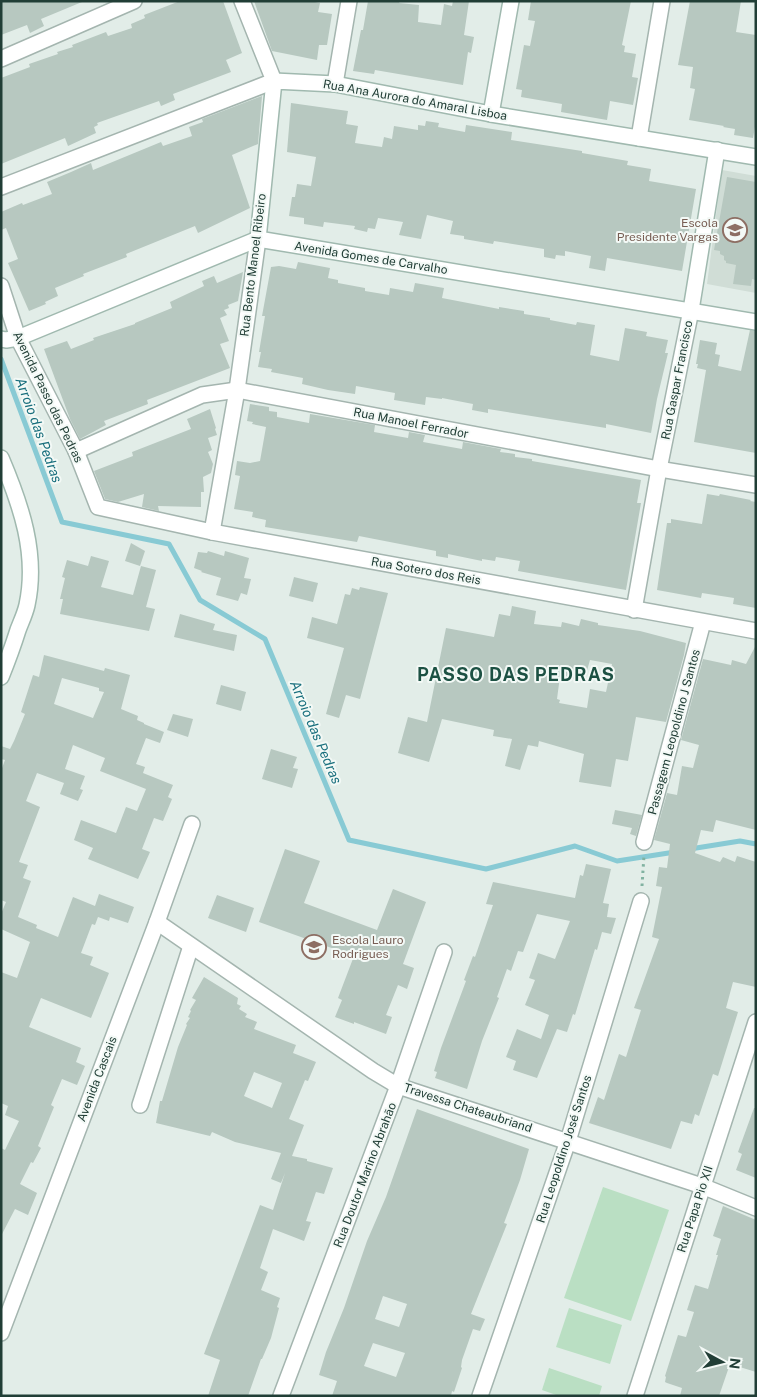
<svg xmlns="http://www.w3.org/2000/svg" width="757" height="1397" viewBox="0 0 757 1397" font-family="'Public Sans',sans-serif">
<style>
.built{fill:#d0ddd6}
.green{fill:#badfc3}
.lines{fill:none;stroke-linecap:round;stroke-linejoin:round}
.stream{stroke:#88cad4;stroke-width:5}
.building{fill:#b7c8c0;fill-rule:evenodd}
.street-casing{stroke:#a4b5af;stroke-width:18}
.secondary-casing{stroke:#a0b9af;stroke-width:18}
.path{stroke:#81b2a1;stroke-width:3;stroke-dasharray:2.5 4;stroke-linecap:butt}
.street{stroke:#fff;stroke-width:15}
.secondary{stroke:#fff;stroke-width:15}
.labels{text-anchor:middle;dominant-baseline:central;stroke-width:4;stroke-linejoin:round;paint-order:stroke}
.street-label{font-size:12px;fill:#213e36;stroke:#f3f9f6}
.education-label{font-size:12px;fill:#785e54;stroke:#f3f9f6;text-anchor:end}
.water-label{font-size:14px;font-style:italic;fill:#196f7d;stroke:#f3f9f6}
.district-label{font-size:18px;font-weight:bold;letter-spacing:1px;fill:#1c5143;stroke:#f3f9f6}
</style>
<rect width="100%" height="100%" fill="#e2ede8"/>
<!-- built -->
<polygon class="built" points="722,170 756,176 756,293 707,284"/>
<!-- green -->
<g class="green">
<polygon points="603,1187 669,1210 631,1321 564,1298"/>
<polygon points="569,1308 622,1325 610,1364 556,1347"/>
<polygon points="549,1368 602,1386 599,1396 559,1396 542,1390"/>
</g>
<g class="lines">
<!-- stream -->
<g class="stream">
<polyline points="1,359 62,522 169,544 200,600 265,639 349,840 486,869 575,846 617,861 675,852"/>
<polyline points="690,849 740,841 756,844"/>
</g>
</g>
<!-- building -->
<g class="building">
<polygon points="1,1 82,1 82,2 41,19 44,26 30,33 27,25 1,35"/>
<polygon points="180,1 223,1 242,53 226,60 231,72 173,94 175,100 161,106 159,101 97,123 98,125 94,127 96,133 68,146 65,138 1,164 1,78 30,67 29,64 58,54 57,52 73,47 72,45 106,32 108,36 132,28 131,24 145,18 144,15"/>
<polygon points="254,1 310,1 320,3 318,12 332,14 327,45 319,45 317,60 272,51"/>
<polygon points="368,1 400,1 399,3 419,5 418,22 441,25 444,4 452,6 453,1 469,1 464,35 474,37 471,53 468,52 463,85 375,70 374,74 353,71 361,30 363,30"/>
<polygon points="531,1 631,1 622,45 625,46 624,52 636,54 632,77 638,78 633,105 610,101 607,120 561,112 562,104 521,97 522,90 516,89 524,45 530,46 535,21 528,20"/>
<polygon points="690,1 741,1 736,32 756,35 756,121 753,138 734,135 735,129 723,127 724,126 689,120 695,89 690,88 693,67 678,65"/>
<polygon points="262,96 258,144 232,155 250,208 198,233 195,226 126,254 127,257 83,274 84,276 55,288 58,296 45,302 46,304 29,311 8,263 18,259 6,228 1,230 1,212 22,203 23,205 52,194 47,182 71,172 91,163 93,170 161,142 163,146 192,136 189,127 203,122 202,119"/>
<polygon points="291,103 348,111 346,124 358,126 355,143 382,147 384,137 392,139 394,126 418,130 418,125 425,126 426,121 439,123 438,127 465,132 466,125 512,132 511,140 582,151 582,153 628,161 627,165 651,169 649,181 696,189 682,271 607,258 605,271 589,268 591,256 565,251 565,256 556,255 555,259 544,257 544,249 494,241 493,244 464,239 464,236 450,234 453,221 427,215 421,239 399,235 403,222 378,218 375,229 368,228 367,232 354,229 355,226 324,222 323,227 304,224 304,218 289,216 292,197 295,197 297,184 311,186 316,157 287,152"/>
<polygon points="727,177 756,182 756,280 752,279 751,286 733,284 736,265 726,263 726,261 724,260 724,256 720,254 720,251 714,250"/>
<polygon points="298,262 330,268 328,278 338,280 338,283 365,288 365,291 389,295 390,288 413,292 415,283 444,288 442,298 499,309 499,307 524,311 524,314 550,318 550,320 576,325 577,322 595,325 590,355 619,361 625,328 647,332 646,336 668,340 665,353 668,353 657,399 651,433 606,424 606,428 488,409 488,413 472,410 473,404 442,398 442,399 426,397 425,405 394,400 395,393 356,386 355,394 328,390 302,384 303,378 271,372 272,369 258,367 261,352 259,352 265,316 262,316 271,267 279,266 296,269"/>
<polygon points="243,272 238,301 228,305 229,308 224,310 227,315 220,318 229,341 220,344 230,368 147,400 148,404 104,421 106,425 80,439 70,419 44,349 67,341 71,349 94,340 93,338 135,324 135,323 172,308 170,302 204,286 202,281 214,276 217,283"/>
<polygon points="750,330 756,331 756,453 694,442 706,370 697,368 698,364 696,364 700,340 717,343 715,354 720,355 718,366 741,371"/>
<polygon points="250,404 269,407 269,411 277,412 277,417 309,423 310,414 375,425 374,432 408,438 409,432 425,435 423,442 462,449 463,442 501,449 500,452 515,454 515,457 532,459 532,461 641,480 637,503 641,503 626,590 518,571 520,561 496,557 495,561 482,559 482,561 448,554 448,558 436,556 436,551 359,536 357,542 265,527 266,520 252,517 253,512 234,509 240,476 235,475 237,461 250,463 260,461 266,427 252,424 253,422 247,421"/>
<polygon points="210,409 216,428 215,429 217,435 208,438 212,450 208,452 213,464 211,473 203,477 204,492 201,492 201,507 158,506 159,511 142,507 144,494 118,502 105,499 94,471 133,456 132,452 191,429 187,419"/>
<polygon points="707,494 719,496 720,494 751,500 750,501 756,502 756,608 733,604 734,598 702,593 701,598 657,590 667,523 671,523 671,519 702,524"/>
<polygon points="131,543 145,551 140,566 125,561"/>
<polygon points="208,551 224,556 225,551 249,558 244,578 251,579 247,595 241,593 238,601 216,595 221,578 201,572 202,571 194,568 198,552 207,553"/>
<polygon points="91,556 109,561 101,587 133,595 141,566 156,570 146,607 155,609 149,631 60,614 63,599 60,599 65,578 62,577 67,560 88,566"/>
<polygon points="294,577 318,583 313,602 289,596"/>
<polygon points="360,587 388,593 360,699 346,695 339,718 326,714 344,648 307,638 312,617 337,624 345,594 350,595 352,588 359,590"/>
<path d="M 512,606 L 536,611 L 534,624 L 561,627 L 562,622 L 579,626 L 581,619 L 598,623 L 598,625 L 640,631 L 686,643 L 684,655 L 666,722 L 636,717 L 628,761 L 616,759 L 611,787 L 579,782 L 584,754 L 539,741 L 538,747 L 528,745 L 520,770 L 505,766 L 512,739 L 493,736 L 494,730 L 442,719 L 429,762 L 398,753 L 408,717 L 427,722 L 446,628 L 494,637 L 499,614 L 510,616 ZM 590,660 L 612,664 L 606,692 L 590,689 L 587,708 L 559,703 L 560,700 L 557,699 L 560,676 L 584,681 Z"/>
<polygon points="180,614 215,624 213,630 237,635 234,651 174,637"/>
<polygon points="756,645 756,830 716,820 713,832 701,830 695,853 720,862 723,857 735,862 737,856 756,862 756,987 733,982 726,1008 738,1012 718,1076 713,1074 699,1116 695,1114 692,1124 681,1121 671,1149 589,1123 598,1097 604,1100 619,1054 626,1057 641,1010 634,1008 659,939 652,937 662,887 656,886 659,867 667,868 670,844 654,840 667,793 677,795 682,766 693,768 699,745 681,740 703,659 731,665 732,660 746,664"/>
<path d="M 44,655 L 104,671 L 105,668 L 130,675 L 121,709 L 138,716 L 137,720 L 144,723 L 144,724 L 164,732 L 160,743 L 146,738 L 136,764 L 145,767 L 143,773 L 173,785 L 168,797 L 172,799 L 163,821 L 154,818 L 142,849 L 150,852 L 138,879 L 88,859 L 93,848 L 74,840 L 81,820 L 116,833 L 126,807 L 137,811 L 146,789 L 100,771 L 105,758 L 73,745 L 65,769 L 85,776 L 80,789 L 83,790 L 78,801 L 60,794 L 64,783 L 37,773 L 26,801 L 40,807 L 19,862 L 28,865 L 23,878 L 31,881 L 18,917 L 37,925 L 36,928 L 58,937 L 73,897 L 95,906 L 99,894 L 134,907 L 128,923 L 110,917 L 109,921 L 98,917 L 95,925 L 92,924 L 81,953 L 93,957 L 90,965 L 109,973 L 91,1018 L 41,998 L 29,1027 L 81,1048 L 76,1062 L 85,1066 L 77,1085 L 62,1079 L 51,1105 L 54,1107 L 38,1146 L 41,1148 L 33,1163 L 31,1162 L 20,1184 L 37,1193 L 28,1215 L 15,1209 L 1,1236 L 1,1148 L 5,1150 L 19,1121 L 5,1115 L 8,1106 L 1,1103 L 1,972 L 17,978 L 30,942 L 1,929 L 1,914 L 6,902 L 1,900 L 1,771 L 5,760 L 1,759 L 1,746 L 10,749 L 14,741 L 25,714 L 21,712 L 33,675 L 39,677 ZM 62,678 L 99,688 L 99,691 L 104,692 L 93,718 L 54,704 Z"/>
<polygon points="221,685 246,692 241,711 216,704"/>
<polygon points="173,714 193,719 188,737 167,730"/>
<polygon points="271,749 297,757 293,768 298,769 292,788 262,779"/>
<polygon points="615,810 642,815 636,836 630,834 632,828 612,824"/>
<polygon points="285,849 320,861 304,903 377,930 393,889 426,902 403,964 414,968 407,989 398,985 386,1015 392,1017 386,1034 354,1022 354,1024 335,1017 342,1000 338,998 354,956 259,922"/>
<polygon points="586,864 611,869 603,903 609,904 607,917 616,918 611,934 602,932 597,950 595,949 575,1015 573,1014 567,1032 557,1029 537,1078 513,1070 516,1061 506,1057 517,1029 541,1039 549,1015 525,1005 535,980 529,978 538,953 555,959 570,921 537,914 523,952 518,951 511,971 507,969 497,997 499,998 482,1041 467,1089 435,1078 437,1072 434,1071 441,1048 466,981 464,980 473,956 475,957 493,905 486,904 493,882 575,898 580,875 583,876"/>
<polygon points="217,895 254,908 246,932 208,918"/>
<path d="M 204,977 L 238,998 L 237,1004 L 241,1006 L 239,1009 L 247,1014 L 245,1017 L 257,1022 L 254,1029 L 296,1045 L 293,1053 L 316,1062 L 308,1081 L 305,1080 L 289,1119 L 304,1125 L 292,1156 L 307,1159 L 307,1161 L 333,1168 L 324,1194 L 316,1192 L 306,1221 L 311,1222 L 304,1241 L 273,1229 L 260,1268 L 268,1272 L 261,1290 L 280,1298 L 277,1307 L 279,1308 L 271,1338 L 262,1359 L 261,1359 L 248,1396 L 208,1396 L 220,1360 L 204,1354 L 260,1205 L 273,1210 L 285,1173 L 281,1183 L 271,1179 L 281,1153 L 235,1142 L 212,1132 L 210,1136 L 156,1123 L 160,1101 L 162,1101 L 178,1047 L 187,1025 L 186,1024 L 190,1018 L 188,1017 L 191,1011 L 190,1010 L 196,1000 L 192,998 ZM 254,1072 L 282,1083 L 272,1108 L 244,1096 Z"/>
<polygon points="754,1108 756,1108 756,1178 736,1170 742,1154 738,1152"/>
<path d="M 417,1109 L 529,1149 L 520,1180 L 504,1223 L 507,1224 L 471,1314 L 485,1319 L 480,1331 L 473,1329 L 462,1360 L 461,1367 L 462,1368 L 454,1392 L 452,1391 L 451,1396 L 332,1396 L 337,1381 L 319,1375 L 326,1352 L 344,1308 L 367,1241 L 386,1197 ZM 383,1296 L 407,1304 L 399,1327 L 375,1319 ZM 373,1343 L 405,1353 L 396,1377 L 364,1366 Z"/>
<polygon points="723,1206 756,1220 756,1372 730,1364 719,1396 680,1396 682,1388 667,1383 665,1382 666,1377 665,1376 678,1335 686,1337 694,1312 687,1310 695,1285 708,1289 718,1255 716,1255 721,1239 713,1236"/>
</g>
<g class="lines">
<defs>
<g id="street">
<polyline points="1,59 134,1"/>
<polyline points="335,84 349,1"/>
<polyline points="639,138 662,1"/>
<polyline points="1,187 274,81 242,1"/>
<polyline points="1,286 18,338 76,451 98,507 212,532 756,631"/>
<polyline points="76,451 202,395 237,390 659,469 756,485"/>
<polyline points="212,532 237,390 258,239"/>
<polyline points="634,610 659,469 691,310"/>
<polyline points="644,842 703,622"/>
<polyline points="157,922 373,1071 398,1086 702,1186 756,1208"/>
<polyline points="140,1105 191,946"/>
<polyline points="1,1333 157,922 192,824"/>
<polyline points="281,1396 398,1086 444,952"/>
<polyline points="480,1396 568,1141 641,901"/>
<polyline points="635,1396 756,1022"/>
</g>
<g id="secondary">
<polyline points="491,114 511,1"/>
<polyline points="258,239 274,81 335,84 491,114 756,157"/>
<polyline points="691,310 717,150"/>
<polyline points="1,339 6,340 18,338 258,239 756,322"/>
<path d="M 1,458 C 21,505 38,554 27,605 C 25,614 21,622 18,630 C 13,646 7,662 1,677"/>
</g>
</defs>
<!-- street casing -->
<use href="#street" class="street-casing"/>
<!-- secondary casing -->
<use href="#secondary" class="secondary-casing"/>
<!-- path -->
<polyline class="path" points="642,886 644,855"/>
<!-- street -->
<use href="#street" class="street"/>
<!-- secondary -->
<use href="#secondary" class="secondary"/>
</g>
<!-- icons -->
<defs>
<symbol id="school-ring" viewBox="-11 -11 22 22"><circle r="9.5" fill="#f3f9f6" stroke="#8d6e63" stroke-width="1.5"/><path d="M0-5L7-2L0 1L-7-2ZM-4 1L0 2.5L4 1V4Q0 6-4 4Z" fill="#8d6e63"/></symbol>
</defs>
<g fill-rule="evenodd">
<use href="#school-ring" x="721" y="216" width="28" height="28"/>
<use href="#school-ring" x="300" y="933" width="28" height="28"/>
</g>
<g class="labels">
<!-- street labels -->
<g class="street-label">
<text transform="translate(415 100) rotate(10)">Rua Ana Aurora do Amaral Lisboa</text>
<text transform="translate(371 258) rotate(9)">Avenida Gomes de Carvalho</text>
<text transform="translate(253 265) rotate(-83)">Rua Bento Manoel Ribeiro</text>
<text transform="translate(677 380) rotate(-79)">Rua Gaspar Francisco</text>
<text transform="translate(48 397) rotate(64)">Avenida Passo das Pedras</text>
<text transform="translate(411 423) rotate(11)">Rua Manoel Ferrador</text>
<text transform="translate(426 571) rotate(10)">Rua Sotero dos Reis</text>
<text transform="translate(674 732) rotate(-75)">Passagem Leopoldino J Santos</text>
<text transform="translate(97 1079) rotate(-69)">Avenida Cascais</text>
<text transform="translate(468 1108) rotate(18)">Travessa Chateaubriand</text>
<text transform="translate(564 1149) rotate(-72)">Rua Leopoldino José Santos</text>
<text transform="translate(365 1175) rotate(-69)">Rua Doutor Marino Abrahão</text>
<text transform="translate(695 1209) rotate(-72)">Rua Papa Pio XII</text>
</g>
<!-- education labels -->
<g class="education-label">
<text x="718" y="223">Escola<tspan x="718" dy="14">Presidente Vargas</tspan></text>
<text x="332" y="940" text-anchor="start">Escola Lauro<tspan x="332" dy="14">Rodrigues</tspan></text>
</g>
<!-- water labels -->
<g class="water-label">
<text transform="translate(39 430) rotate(70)">Arroio das Pedras</text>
<text transform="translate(316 732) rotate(67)">Arroio das Pedras</text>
</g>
<!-- district labels -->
<g class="district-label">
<text x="516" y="674">PASSO DAS PEDRAS</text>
</g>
</g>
<!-- border -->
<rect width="757" height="1397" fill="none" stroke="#213e36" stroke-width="5"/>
<!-- north arrow -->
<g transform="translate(722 1362) rotate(97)" stroke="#f3f9f6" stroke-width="4" paint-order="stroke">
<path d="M0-4L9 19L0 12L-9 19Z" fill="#213e36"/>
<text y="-8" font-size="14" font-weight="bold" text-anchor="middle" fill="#213e36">N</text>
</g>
</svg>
